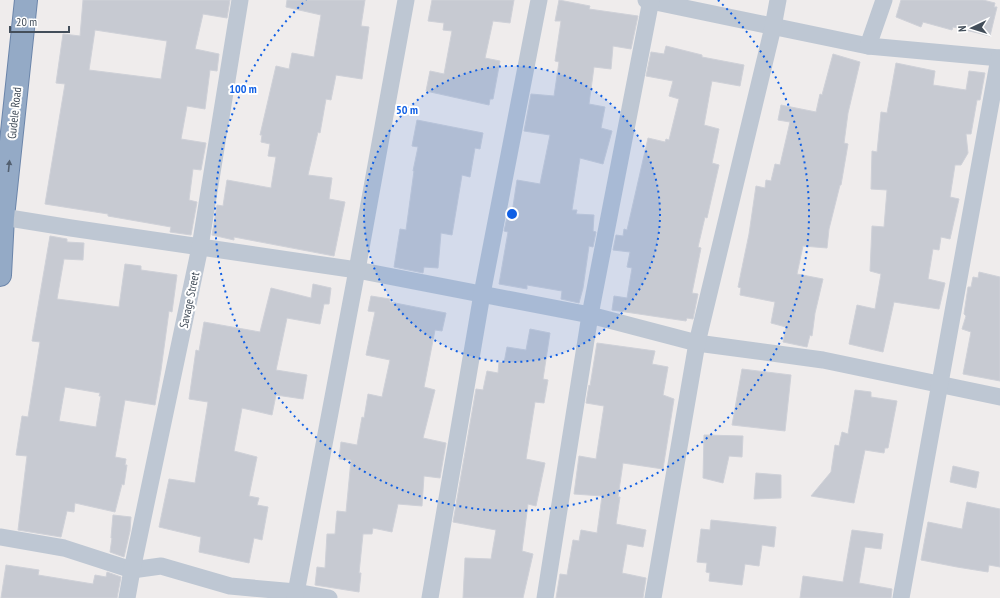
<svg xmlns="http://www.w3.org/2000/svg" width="1000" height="598" viewBox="0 0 1000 598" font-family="'PT Sans Narrow',sans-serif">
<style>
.building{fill:#c7cad2;stroke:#cfd1d8;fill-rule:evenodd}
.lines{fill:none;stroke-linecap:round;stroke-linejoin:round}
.trunk-casing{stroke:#6b85aa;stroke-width:24}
.minor{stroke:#bec7d3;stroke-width:17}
.trunk{stroke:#94aac6;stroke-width:22}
.oneway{fill:#536070}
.ring{fill:none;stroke:#0f5fe5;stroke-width:2;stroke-dasharray:2 4}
.labels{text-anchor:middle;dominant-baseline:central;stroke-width:4;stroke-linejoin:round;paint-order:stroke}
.street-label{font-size:12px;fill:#434e5a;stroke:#fff}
.centre{fill:#0f5fe5;stroke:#fff;stroke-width:2}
.ring-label{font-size:12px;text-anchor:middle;font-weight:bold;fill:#0f5fe5;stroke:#fff;stroke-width:4;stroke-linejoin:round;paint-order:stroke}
</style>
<rect width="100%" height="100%" fill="#efecec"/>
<!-- building -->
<g class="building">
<path d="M 83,0 L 230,0 L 227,18 L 203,14 L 195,49 L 219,54 L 217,71 L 210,70 L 205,109 L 187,106 L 181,139 L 206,143 L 201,170 L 193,169 L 189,200 L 197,202 L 191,235 L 170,232 L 171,227 L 108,216 L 108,214 L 45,204 L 65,84 L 56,83 L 63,34 L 80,36 ZM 95,30 L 167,41 L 161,79 L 89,70 Z"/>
<polygon points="287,0 365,0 361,26 369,27 362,79 336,75 331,100 326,99 320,133 318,132 308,175 332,178 329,199 345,202 334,256 234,237 234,240 212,235 217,205 223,206 227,180 271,188 276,157 268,156 270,144 261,142 262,135 260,135 276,66 289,69 292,53 314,57 321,15 286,7"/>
<polygon points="432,0 514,0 510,23 493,21 485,58 500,61 493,99 490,99 489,105 426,91 430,71 444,74 452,31 443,30 444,23 428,21"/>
<polygon points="559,0 590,6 589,9 638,16 631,49 613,46 611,69 594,67 589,104 605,107 601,128 612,131 603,164 580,158 572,210 577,210 576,214 594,215 593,231 596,232 593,247 589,246 583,288 579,303 561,299 562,291 527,285 527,289 499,284 508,232 504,231 508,212 512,213 517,180 540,184 550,135 524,131 531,94 554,96 559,62 555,61 561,21 555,21"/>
<polygon points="901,0 983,0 995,3 994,7 997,7 990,36 953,27 952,30 923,22 921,27 896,17"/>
<polygon points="666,46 702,55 702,57 744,65 740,86 712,81 711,86 704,125 719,129 712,163 719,165 707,218 705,217 698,247 701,248 692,293 698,294 693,319 687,318 686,321 612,310 614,296 627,298 632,268 627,267 630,252 613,250 616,235 623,236 624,229 627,230 648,138 665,142 666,139 669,140 679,99 669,96 673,81 646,76 651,52 664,54"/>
<polygon points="833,54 860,62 848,113 844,143 848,144 841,185 840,185 829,229 827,248 803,246 797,274 823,279 815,313 812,336 810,335 807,347 783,342 786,327 771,323 775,302 740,295 741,288 738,287 749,234 756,186 765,188 766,180 771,181 775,164 780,165 790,122 778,120 781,105 816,112 820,94 822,95"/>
<polygon points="896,63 935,71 933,85 966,90 969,71 985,73 980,100 977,100 971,134 966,134 968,153 961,165 955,165 950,197 959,199 950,239 941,237 939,250 933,249 928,279 945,283 939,309 894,302 883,352 849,344 857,305 875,309 881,274 870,271 872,226 884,227 887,190 871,189 872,151 877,152 881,112 887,113"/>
<polygon points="417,120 483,133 480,149 475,148 470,177 462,175 452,235 441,233 438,268 424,267 423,273 394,267 400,229 406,230 414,171 413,171 418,147 412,146"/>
<path d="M 50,236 L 67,239 L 67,242 L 84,243 L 83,260 L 64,259 L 57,299 L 119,307 L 125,264 L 141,266 L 141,270 L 177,275 L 172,312 L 169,311 L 161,370 L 155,405 L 125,400 L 115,457 L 126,459 L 125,465 L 127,465 L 124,485 L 122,484 L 115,512 L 75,503 L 74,512 L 67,511 L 61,537 L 18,530 L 27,456 L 16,455 L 22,416 L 28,417 L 40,342 L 32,341 ZM 65,387 L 100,393 L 99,396 L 101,396 L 96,427 L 59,421 Z"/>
<polygon points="979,272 1000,277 1000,381 963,374 971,332 962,329 966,316 964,314 968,287 971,287 973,277 978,278"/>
<polygon points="313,284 331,288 329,304 324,304 320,324 287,318 276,370 307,375 303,399 276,395 272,415 242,408 234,451 257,457 249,496 259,498 257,505 268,507 262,540 254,538 249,563 199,552 201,537 159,527 169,479 195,483 208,402 189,399 196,350 199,351 204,322 260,332 271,288 311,298"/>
<polygon points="371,296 390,299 390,302 446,313 442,331 435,330 424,387 435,390 423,438 446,443 440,478 424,476 422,506 398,504 392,532 373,528 372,534 363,534 359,573 361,573 359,592 315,585 317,567 325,568 327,534 335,534 337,511 346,512 351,460 339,459 341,442 357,445 362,417 364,418 368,394 382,397 390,360 366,355 375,312 368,311"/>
<polygon points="530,329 550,333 543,379 548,380 544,403 535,402 526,459 545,463 536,506 528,504 522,551 533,554 523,598 463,598 465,558 491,559 496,530 453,522 476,389 483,390 487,371 498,373 499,362 504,363 507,347 526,350"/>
<polygon points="597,343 655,351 652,364 668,367 663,395 674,399 663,469 623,463 618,497 620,497 616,524 646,530 643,547 627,544 622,573 646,578 643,598 556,598 560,574 567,575 573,540 579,541 581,530 597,533 602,496 574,494 579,456 596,459 604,406 586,403 589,385 590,386"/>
<polygon points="742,369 791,375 785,431 732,425"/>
<polygon points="855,390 871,392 871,397 897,401 888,448 885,448 884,453 865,450 854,503 811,496 831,472 835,445 839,446 842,432 848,434"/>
<polygon points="704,435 743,436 742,457 729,456 723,483 703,478"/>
<polygon points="953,466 979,472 976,488 950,482"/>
<polygon points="756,473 781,475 781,498 754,499"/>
<polygon points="967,502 1000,509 1000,567 989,565 988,572 957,567 921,560 928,522 962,529"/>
<polygon points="113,515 131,517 130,531 124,557 110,552 112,538 111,538"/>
<polygon points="711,520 776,527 774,547 762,545 759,566 745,564 742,585 709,581 710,573 706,572 707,563 697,562 701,529 710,530"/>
<polygon points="852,530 883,534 881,549 865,547 859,583 892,589 891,598 800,598 803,576 843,582"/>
<polygon points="6,565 39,570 38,575 93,584 95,575 106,577 107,572 121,577 117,598 1,598"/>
</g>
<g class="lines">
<defs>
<polyline id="trunk" points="0,275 3,217 26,0"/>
</defs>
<!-- trunk casing -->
<use href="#trunk" class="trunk-casing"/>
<!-- minor -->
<g class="minor">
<polyline points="646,0 868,46 1000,58"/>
<polyline points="868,46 884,0"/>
<polyline points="3,217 71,228 357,270 590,315 697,343 823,360 1000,397"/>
<polyline points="0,537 64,548 132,570 161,566 230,586 296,592 329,598"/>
<polyline points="127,598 132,570 200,247 240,0"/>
<polyline points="295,598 357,270 406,0"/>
<polyline points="430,598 482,294 539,0"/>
<polyline points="545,598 590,315 651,0"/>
<polyline points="653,598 697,343 773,27 778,0"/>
<polyline points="901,598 999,58"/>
</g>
<!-- trunk -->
<use href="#trunk" class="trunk"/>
</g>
<!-- one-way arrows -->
<defs><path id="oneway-solid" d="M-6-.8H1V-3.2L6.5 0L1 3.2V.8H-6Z"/></defs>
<use class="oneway" href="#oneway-solid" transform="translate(9 166) rotate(-84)"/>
<!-- distance rings -->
<circle cx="512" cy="214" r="148" fill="#0f5fe5" fill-opacity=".12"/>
<g class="ring">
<circle cx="512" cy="214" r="148"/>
<path d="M718 0A297 297 0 1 1 306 0"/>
</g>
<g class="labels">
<!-- street labels -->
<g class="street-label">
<text transform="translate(14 113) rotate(-84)">Gudele Road</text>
<text transform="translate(189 300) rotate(-78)">Savage Street</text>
</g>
</g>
<circle cx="512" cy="214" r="6" class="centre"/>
<g class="ring-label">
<text x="243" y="93">100 m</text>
<text x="407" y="114">50 m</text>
</g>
<!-- north arrow -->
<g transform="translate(972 28) rotate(266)" stroke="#ffffff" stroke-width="3" paint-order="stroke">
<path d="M0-3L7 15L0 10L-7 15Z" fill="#434e5a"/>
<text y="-6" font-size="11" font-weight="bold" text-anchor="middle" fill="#434e5a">N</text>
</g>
<!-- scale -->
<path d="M10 26v6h59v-6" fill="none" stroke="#434e5a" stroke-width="2"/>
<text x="16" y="26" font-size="12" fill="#434e5a" stroke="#ffffff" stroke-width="3" paint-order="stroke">20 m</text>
</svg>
